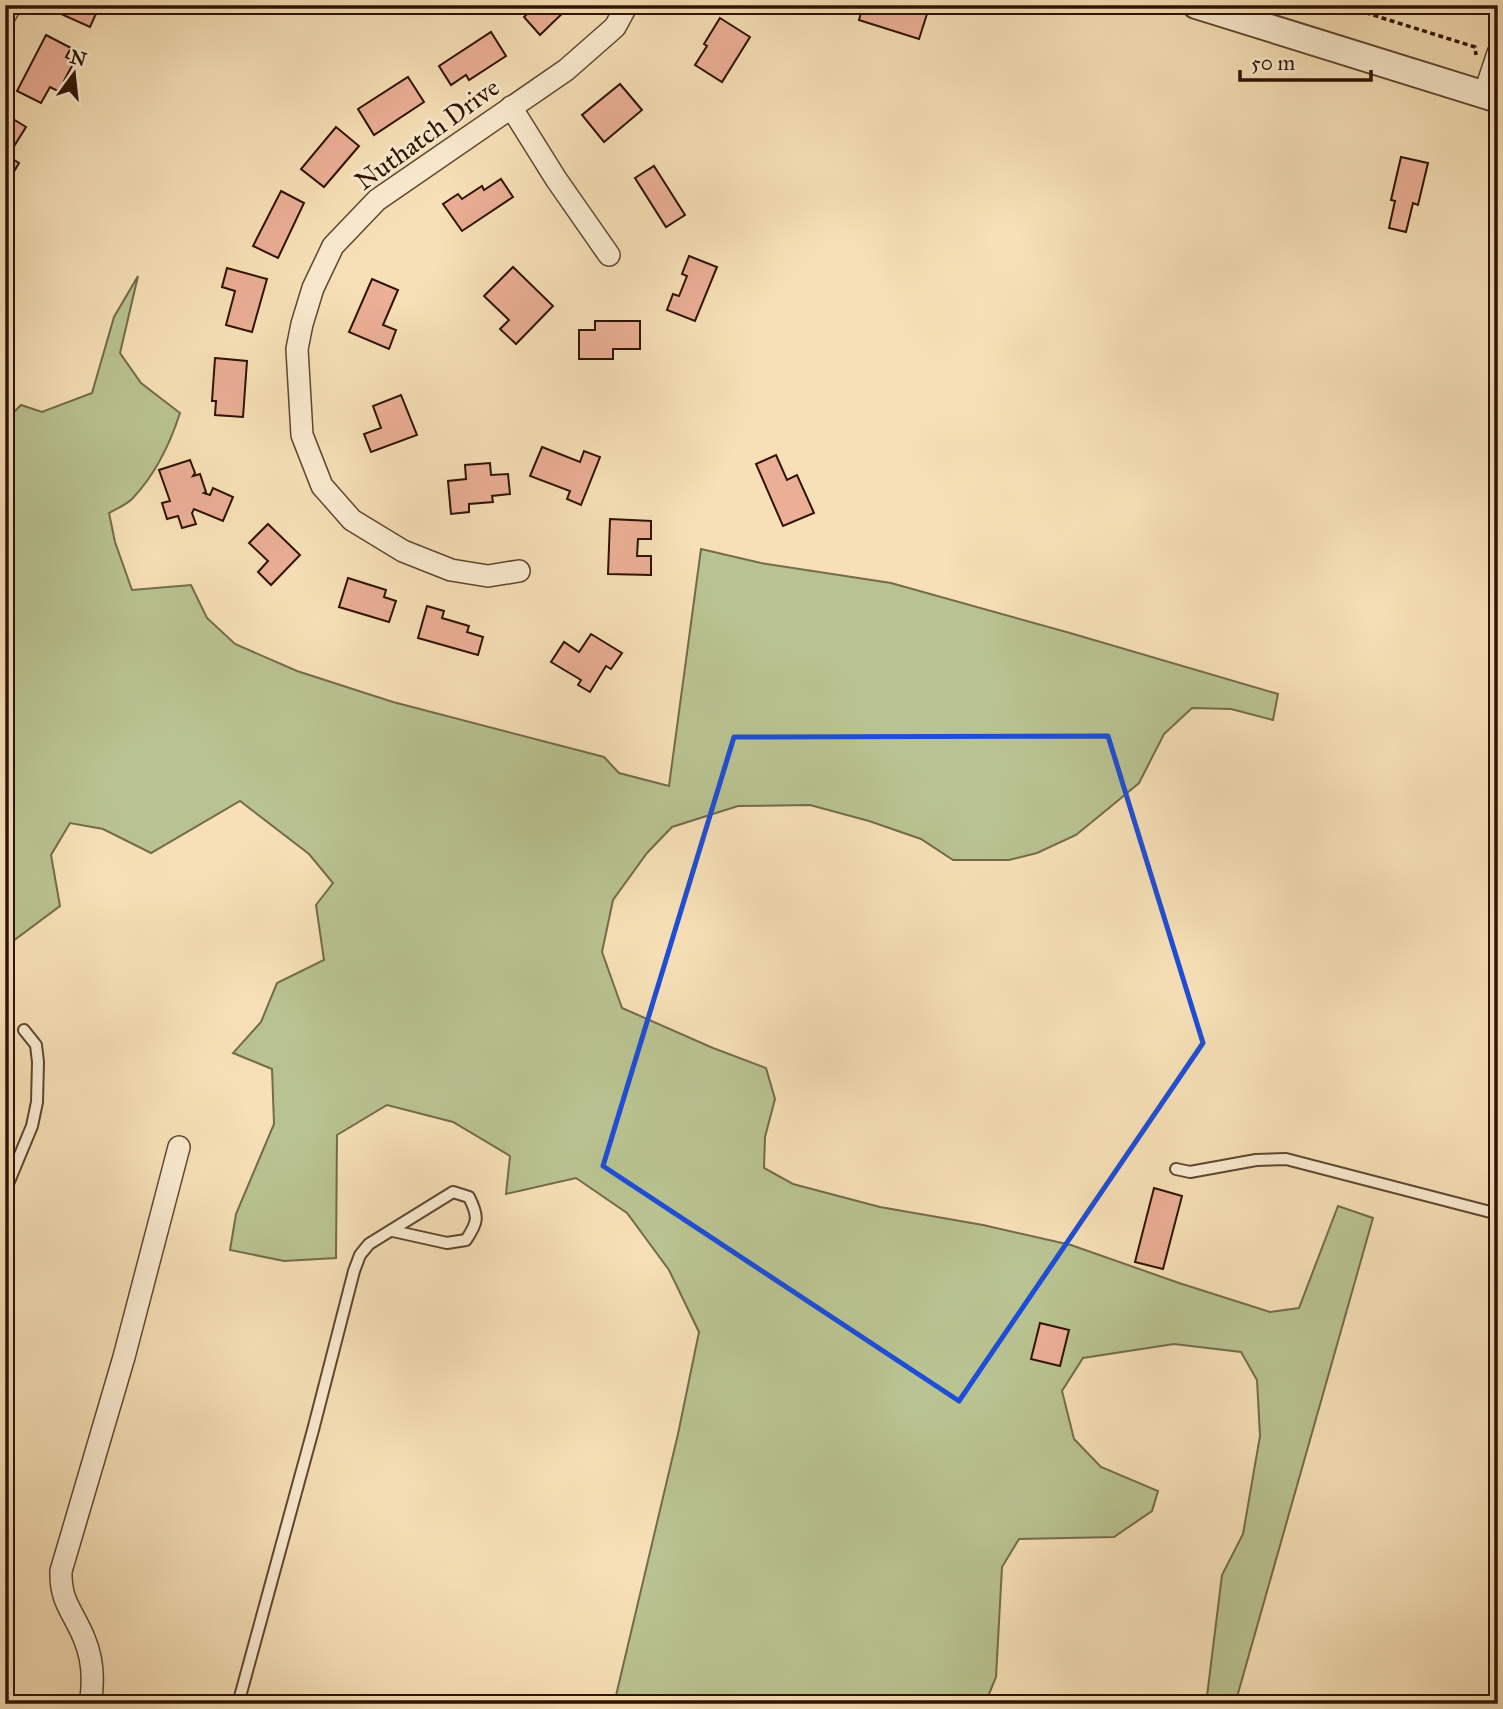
<svg xmlns="http://www.w3.org/2000/svg" width="1503" height="1709" viewBox="0 0 1503 1709" font-family="'IM FELL Great Primer',serif">
<style>
.green{fill:#b9c391;stroke:#746b4a;stroke-width:2}
.building{fill:#ebaf96;stroke:#2e1302;stroke-width:2}
.lines{fill:none;stroke-linecap:round;stroke-linejoin:round}
.service-casing{stroke:#60462f;stroke-width:14}
.minor-casing{stroke:#60462f;stroke-width:24}
.tertiary-casing{stroke:#60462f;stroke-width:30}
.path{stroke:#2e1302;stroke-width:3.5;stroke-dasharray:5 3.5;stroke-linecap:butt}
.service{stroke:#faebd0;stroke-width:10}
.minor{stroke:#faebd0;stroke-width:21}
.tertiary{stroke:#faebd0;stroke-width:26}
.marked{fill:none;stroke:#1d4ed8;stroke-width:5;stroke-linejoin:round}
.labels{text-anchor:middle;dominant-baseline:central;stroke-width:6;stroke-linejoin:round;paint-order:stroke}
.street-label{font-size:26px;fill:#2e1302;stroke:#faebd0}
</style>
<rect width="100%" height="100%" fill="#f7e0b7"/>
<filter id="stains"><feTurbulence type="fractalNoise" baseFrequency=".00286" numOctaves="4"/><feColorMatrix values="0 0 0 0 .2 0 0 0 0 .09 0 0 0 0 .02 0 0 0 .5 -.17"/></filter>
<radialGradient id="worn" r=".72"><stop offset=".6" stop-color="#630" stop-opacity="0"/><stop offset="1" stop-color="#630" stop-opacity=".3"/></radialGradient>
<!-- green -->
<path class="green" d="M 138,276 L 120,353 L 141,383 L 180,413 C 170,444 155,475 132,499 C 126,505 116,509 109,513 L 115,542 L 132,590 L 191,585 L 207,618 L 235,644 L 297,671 L 393,702 L 604,757 L 619,773 L 669,786 L 701,549 L 761,563 L 891,583 L 1070,633 L 1278,694 L 1273,720 L 1231,709 L 1192,708 L 1164,734 L 1139,783 L 1109,808 L 1076,835 L 1037,853 L 1009,860 L 953,860 L 921,839 L 869,821 L 810,805 L 738,806 L 672,827 L 647,853 L 613,900 L 602,952 L 622,1008 L 713,1048 L 766,1068 L 775,1099 L 765,1137 L 764,1168 L 793,1184 L 880,1207 L 983,1225 L 1071,1245 L 1179,1283 L 1270,1312 L 1299,1308 L 1338,1206 L 1373,1218 L 1235,1704 L 1206,1704 L 1222,1575 L 1243,1534 L 1260,1436 L 1257,1380 L 1241,1352 L 1174,1344 L 1083,1358 L 1062,1391 L 1074,1439 L 1101,1467 L 1158,1491 L 1152,1511 L 1114,1537 L 1019,1539 L 1002,1567 L 996,1677 L 985,1704 L 614,1704 L 678,1434 L 699,1332 L 669,1270 L 627,1213 L 576,1178 L 506,1194 L 510,1156 L 453,1122 L 387,1105 L 337,1135 L 336,1258 L 284,1261 L 230,1250 L 236,1214 L 274,1124 L 272,1069 L 233,1053 L 261,1022 L 277,983 L 324,960 L 316,905 L 333,883 L 309,854 L 240,801 L 151,853 L 103,829 L 70,823 L 51,855 L 60,906 L 5,947 L 5,421 L 21,405 L 42,412 L 92,393 L 114,317 Z"/>
<!-- building -->
<g class="building">
<polygon points="65,5 100,5 90,27 61,14"/>
<polygon points="536,5 571,5 540,35 524,17"/>
<polygon points="863,5 898,5 927,14 919,39 859,20"/>
<polygon points="720,18 750,37 722,82 695,65 707,46 704,44"/>
<polygon points="491,32 506,56 469,80 466,75 451,85 439,66"/>
<polygon points="46,35 71,48 66,57 74,62 64,81 69,84 64,94 50,87 41,103 17,91"/>
<polygon points="408,77 424,102 374,135 358,109"/>
<polygon points="620,84 642,110 604,142 582,115"/>
<polygon points="5,114 26,127 8,156 19,163 9,180 5,178"/>
<polygon points="336,127 359,146 324,187 301,169"/>
<polygon points="1401,157 1428,163 1418,205 1413,203 1406,232 1389,228 1395,201 1391,200"/>
<polygon points="654,166 685,215 666,227 635,178"/>
<polygon points="501,179 513,197 462,231 443,204 458,194 462,199 482,186 484,190"/>
<polygon points="281,191 304,203 278,258 253,246"/>
<polygon points="689,256 717,267 695,321 667,310 673,294 679,296 687,276 682,274"/>
<polygon points="513,267 553,306 516,344 500,329 509,320 484,296"/>
<polygon points="227,268 267,279 252,332 226,325 235,291 222,287"/>
<polygon points="372,279 398,290 383,325 396,330 389,349 349,332"/>
<polygon points="595,321 640,321 640,349 613,349 613,359 579,359 579,330 595,330"/>
<polygon points="215,358 247,361 243,417 215,415 216,401 212,401"/>
<polygon points="401,395 417,435 371,452 364,434 381,428 373,406"/>
<polygon points="542,447 580,462 584,451 600,457 581,505 567,499 570,491 530,476"/>
<polygon points="776,455 787,480 797,475 814,513 783,526 756,464"/>
<polygon points="190,460 195,473 193,476 200,474 206,492 204,493 210,495 213,488 233,497 223,521 194,509 192,513 196,524 182,528 178,516 167,519 162,503 170,501 159,470"/>
<polygon points="490,463 491,475 508,474 510,494 492,496 493,502 469,504 469,512 451,514 448,481 466,479 465,465"/>
<polygon points="610,519 651,521 651,539 638,539 637,556 651,556 651,575 608,574"/>
<polygon points="268,524 300,555 271,585 258,572 268,561 249,543"/>
<polygon points="348,578 386,590 384,597 396,601 389,622 339,607"/>
<polygon points="427,606 444,611 442,618 469,626 467,632 483,637 478,655 418,638"/>
<polygon points="591,634 622,653 611,669 606,666 590,692 578,685 581,680 551,662 564,642 579,652"/>
<polygon points="1154,1188 1182,1196 1163,1269 1135,1262"/>
<polygon points="1040,1323 1069,1330 1060,1366 1031,1359"/>
</g>
<g class="lines">
<defs>
<g id="service">
<polyline points="1176,1169 1190,1172 1256,1160 1286,1159 1498,1214"/>
<polyline points="5,1191 32,1126 37,1102 38,1062 36,1045 24,1030"/>
<path d="M 238,1704 L 313,1430 L 354,1271 L 360,1255 L 369,1244 L 453,1192 L 469,1197 C 479,1217 478,1222 466,1240 L 447,1243 L 393,1231"/>
</g>
<g id="minor">
<polyline points="5,15 11,5"/>
<polyline points="1484,95 1498,53"/>
<polyline points="511,107 556,179 609,255"/>
<polyline points="519,571 488,576 451,570 403,551 352,520 322,486 302,435 297,349 302,324 313,288 333,246 377,200 566,70 615,27 627,5"/>
<path d="M 90,1704 C 94,1682 93,1659 84,1638 C 73,1611 60,1602 61,1571 L 124,1357 L 179,1147"/>
</g>
<polyline id="tertiary" points="1196,5 1498,99"/>
</defs>
<!-- service casing -->
<use href="#service" class="service-casing"/>
<!-- minor casing -->
<use href="#minor" class="minor-casing"/>
<!-- tertiary casing -->
<use href="#tertiary" class="tertiary-casing"/>
<!-- path -->
<polyline class="path" points="1341,5 1475,47 1476,55"/>
<!-- service -->
<use href="#service" class="service"/>
<!-- minor -->
<use href="#minor" class="minor"/>
<!-- tertiary -->
<use href="#tertiary" class="tertiary"/>
</g>
<!-- marked area -->
<path class="marked" d="M 1108,736 L 1203,1043 L 959,1401 L 603,1166 L 734,737 Z"/>
<g class="labels">
<!-- street labels -->
<g class="street-label">
<text transform="translate(427 134) rotate(-36)">Nuthatch Drive</text>
</g>
</g>
<!-- margin -->
<rect width="1503" height="1709" fill="none" stroke="#f7e0b7" stroke-width="28"/>
<rect x="7" y="7" width="1489" height="1695" fill="none" stroke="#2e1302" stroke-width="3.5"/>
<rect x="14" y="14" width="1475" height="1681" fill="none" stroke="#2e1302" stroke-width="2"/>
<!-- north arrow -->
<g transform="translate(74 74) rotate(15)" stroke="#faebd0" stroke-width="5" paint-order="stroke">
<path d="M0-5L12 26L0 18L-12 26Z" fill="#2e1302"/>
<text y="-10" font-size="19" font-weight="bold" text-anchor="middle" fill="#2e1302">N</text>
</g>
<!-- scale -->
<path d="M1240 70v10h131v-10" fill="none" stroke="#2e1302" stroke-width="3.5"/>
<text x="1251" y="70" font-size="21" fill="#2e1302" stroke="#faebd0" stroke-width="5" paint-order="stroke">50 m</text>
<rect width="100%" height="100%" filter="url(#stains)"/>
<rect width="100%" height="100%" fill="url(#worn)"/>
</svg>
